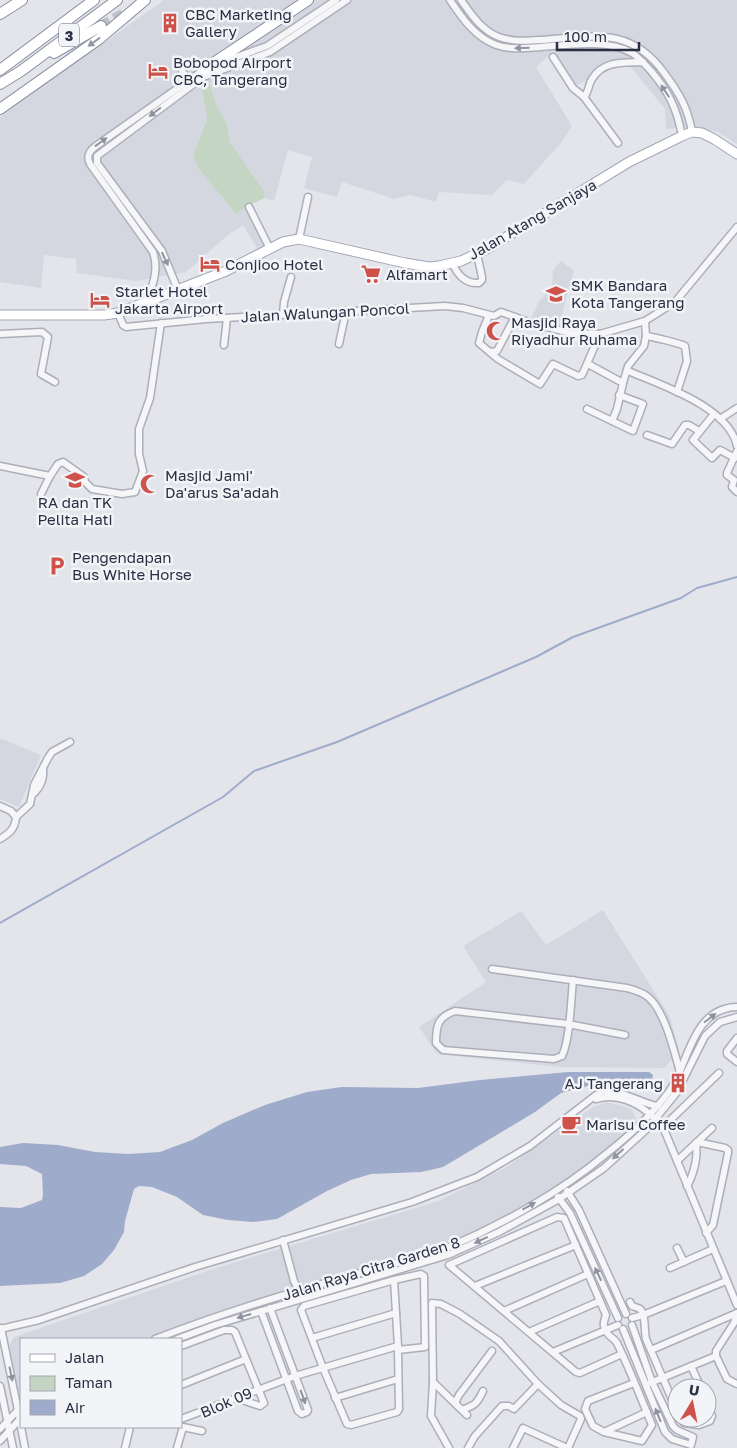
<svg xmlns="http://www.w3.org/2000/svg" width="737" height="1448" viewBox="0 0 737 1448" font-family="'Golos Text',sans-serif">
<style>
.built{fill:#d5d7e0}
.green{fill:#c5d5c4}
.water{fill:#9fabca}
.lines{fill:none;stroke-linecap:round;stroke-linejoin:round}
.stream{stroke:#9fabca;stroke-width:2}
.highway-tunnel{stroke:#bec1c9;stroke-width:10;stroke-dasharray:10 5;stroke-linecap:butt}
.minor-casing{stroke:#acaeb9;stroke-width:9}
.major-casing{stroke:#a2a6b7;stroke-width:11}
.highway-casing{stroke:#8a8fa2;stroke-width:12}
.minor{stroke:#f6f6f9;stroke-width:6}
.major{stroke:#fff;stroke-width:9}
.highway{stroke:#fff;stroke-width:10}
.oneway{fill:#9597a1}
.oneway2{fill:#90929e}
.labels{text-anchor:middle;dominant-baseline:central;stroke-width:5;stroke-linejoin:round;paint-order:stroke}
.shield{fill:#f3f4f8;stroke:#676a79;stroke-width:1}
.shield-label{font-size:14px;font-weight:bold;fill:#2b2f43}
.poi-label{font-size:15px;fill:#2b2f43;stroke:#f3f4f8;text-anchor:start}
.street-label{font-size:15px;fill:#2b2f43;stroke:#f3f4f8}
</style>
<rect width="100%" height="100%" fill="#e3e5eb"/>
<!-- built -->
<g class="built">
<polygon points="164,0 737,0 737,144 718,132 695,127 666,129 665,109 625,60 575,86 550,55 536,67 572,126 560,144 524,184 507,180 492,195 439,192 436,202 410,195 394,199 342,182 337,197 304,188 312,157 288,150 274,201 265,198 264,191 230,142 227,124 218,109 209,82 201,85 207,110 207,119 193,155 198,168 236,214 247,206 265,247 259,251 243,225 228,235 186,272 136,281 77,273 76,259 44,255 41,288 0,282 0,117"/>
<polygon points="561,261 574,271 562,313 563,328 531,319 539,301 552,288 553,270"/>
<polygon points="0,738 41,755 19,807 0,799"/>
<polygon points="603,910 669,1015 679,1050 665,1068 561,1067 437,1054 419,1027 486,982 463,946 521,911 546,945"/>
<polygon points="606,1102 623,1106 632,1110 636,1118 634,1127 574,1174 503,1218 445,1245 224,1310 146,1339 21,1339 21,1392 18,1389 9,1346 14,1337 219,1267 436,1202 505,1168 593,1107"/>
</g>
<!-- green -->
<polygon class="green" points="209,82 218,109 227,124 230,142 264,191 265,198 247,206 236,214 198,168 193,155 207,119 206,110 201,84"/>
<!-- water -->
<polygon class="water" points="568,1072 649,1072 653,1075 652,1080 614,1079 561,1093 535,1112 443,1167 421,1172 371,1174 351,1180 327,1191 277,1219 253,1222 228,1220 203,1215 177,1197 152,1187 139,1186 134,1189 125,1221 124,1232 114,1250 102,1264 84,1276 60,1283 0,1286 0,1207 21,1208 42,1200 43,1195 42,1174 26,1166 0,1164 0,1147 23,1143 58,1145 95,1152 128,1154 160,1152 192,1140 223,1123 265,1105 307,1092 342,1087 418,1088 480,1080"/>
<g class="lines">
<!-- stream -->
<polyline class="stream" points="0,923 223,797 254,771 337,742 536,657 573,637 681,598 697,588 737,577"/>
<!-- highway-tunnel -->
<polyline class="highway-tunnel" points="101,26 126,12"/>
<defs>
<g id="minor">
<path d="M 450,0 C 462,18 475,37 496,45 C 511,50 525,48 541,47 C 568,45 608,39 632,53 C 639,57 645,65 651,71 C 669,92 677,109 682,136"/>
<path d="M 461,0 C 471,14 482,31 499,37 C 513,42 526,41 541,40 C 593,37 630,25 665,74 C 679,93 688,108 692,132"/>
<path d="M 553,57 L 573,88 L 584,97 C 589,92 588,85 592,79 C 604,60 623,63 643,62"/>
<polyline points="217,64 267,46 336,0"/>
<polyline points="182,71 190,81"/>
<polyline points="584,97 618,143"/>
<polyline points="249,207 270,249"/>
<polyline points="299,239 308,197"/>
<path d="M 452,263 C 458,275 465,284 479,283 L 482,280 L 482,277 L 477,254"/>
<polyline points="178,290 162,251 97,163 97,156 203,77 270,52 347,0"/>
<path d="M 146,302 C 153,286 159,269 153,252 L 90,164 C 86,156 89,151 96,146 L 205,69"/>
<polyline points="118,313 123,325 126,327 206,319 445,306 463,308 494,316 501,312 531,323 571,333 600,334 645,321 675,302 737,227"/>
<polyline points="283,314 284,302 291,277"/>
<polyline points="489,315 482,332 479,343 498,359 540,384 553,364 578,376 582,375 600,334"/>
<polyline points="0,334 42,332 48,337 41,374 55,382"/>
<path d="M 646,336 C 653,337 679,343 685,346 L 687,361 L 677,392"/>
<polyline points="339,344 346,311"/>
<polyline points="224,345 227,318"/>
<polyline points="490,352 497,351 515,317"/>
<polyline points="588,364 623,383 617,409 612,421"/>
<path d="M 628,371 C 661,385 729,407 737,446"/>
<polyline points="623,383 628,366 644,346 646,336 645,321"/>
<polyline points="587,409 633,431 643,404 619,395"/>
<polyline points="714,414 693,440 712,458 720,450 735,458"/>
<polyline points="720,419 737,408"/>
<polyline points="647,435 672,444 685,425 689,425 699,431"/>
<polyline points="737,451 727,473 727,475 734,480 732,487 737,492"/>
<polyline points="0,466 50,476 58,464 63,462 84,477 85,482 92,489 122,494 135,492 143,471 139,454 139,429 150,398 161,323"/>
<polyline points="41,494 50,476"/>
<path d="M 33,794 C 41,787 44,780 43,769"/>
<path d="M 0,806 L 11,811 L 16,817 C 15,829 10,833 0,839"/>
<polyline points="16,817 30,804 34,785 48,758 52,752 70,742"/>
<path d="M 492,969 L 627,988 C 634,990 642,992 648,997 C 665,1011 674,1051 680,1072"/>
<path d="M 573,980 C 571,1000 570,1040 562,1056 L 554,1059 L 443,1050 L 436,1043 C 436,1025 438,1017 455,1011 L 568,1024 L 625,1035"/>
<polyline points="737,1038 727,1051 727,1054 737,1062"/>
<polyline points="719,1073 663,1127 737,1305"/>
<path d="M 596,1099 C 617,1093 637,1102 652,1116"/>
<polyline points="697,1142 725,1148 728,1150 728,1153 713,1225 706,1233"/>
<polyline points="677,1161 712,1128"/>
<path d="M 687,1186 C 694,1174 698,1157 696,1143"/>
<polyline points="567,1191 579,1210 626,1314"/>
<polyline points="558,1197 570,1213 618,1318"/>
<polyline points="283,1240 294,1281 300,1293"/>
<polyline points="677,1248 684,1262"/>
<polyline points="670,1268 713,1249"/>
<polyline points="394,1280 398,1346 398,1350 399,1409 397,1412 351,1425 347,1424 323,1368 301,1310 304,1306 394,1280 421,1274 424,1276 425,1347 398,1350"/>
<polyline points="475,1286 576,1245"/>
<path d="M 630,1302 L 632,1306 C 634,1307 637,1307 640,1309 C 646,1314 644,1331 646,1339 L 677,1411"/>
<polyline points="261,1311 298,1411 302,1414 307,1412 308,1410 270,1308"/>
<polyline points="504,1311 588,1274"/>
<polyline points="737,1313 734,1323 716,1351 716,1356 727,1379 737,1384"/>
<polyline points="632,1318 643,1315 726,1281"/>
<polyline points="1,1328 21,1425"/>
<path d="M 0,1329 L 39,1320 L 195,1267 L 412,1202 L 477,1177 L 530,1146 L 596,1095 C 620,1085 636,1103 658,1106"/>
<polyline points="623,1329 665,1432 672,1439 691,1445 693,1437 677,1430 673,1426 652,1382 632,1325"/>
<polyline points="529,1332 600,1301"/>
<polyline points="312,1338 396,1313"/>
<path d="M 155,1339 C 202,1321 249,1305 298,1291 C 333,1280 368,1271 404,1261 C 418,1257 433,1253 447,1248 C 501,1225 561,1192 606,1154 C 629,1136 650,1117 668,1093 C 689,1065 691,1008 737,1007"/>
<polyline points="177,1339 215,1325 448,1255 499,1232 559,1199 604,1168 648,1128 677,1092 705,1036 720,1022 737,1017"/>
<polyline points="181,1346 224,1330 232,1330 235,1332 264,1403 260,1406 236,1398"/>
<polyline points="651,1350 737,1313"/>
<polyline points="553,1352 618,1325"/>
<polyline points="691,1366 701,1388"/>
<polyline points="433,1382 467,1415"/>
<polyline points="634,1383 588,1401 585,1409 593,1426 604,1432 647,1412"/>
<polyline points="650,1383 716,1356"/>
<polyline points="181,1385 246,1359"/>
<polyline points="0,1386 13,1448"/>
<polyline points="335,1398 398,1379"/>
<polyline points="455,1403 459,1395 492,1351"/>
<path d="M 462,1410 C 475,1405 477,1404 483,1391"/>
<polyline points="680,1418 684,1423 699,1425 710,1421 712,1416 707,1404"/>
<polyline points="181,1419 295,1376 398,1346"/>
<polyline points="21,1427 25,1448"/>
<polyline points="0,1429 20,1408"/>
<path d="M 604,1432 L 642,1441 L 652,1425 C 641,1398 630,1370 617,1343 C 613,1336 607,1338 604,1326 C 603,1322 605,1319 606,1315 L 564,1218 L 557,1217 L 449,1265 L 576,1372 L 580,1373 L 622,1354"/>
<polyline points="0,1441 21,1418"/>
<polyline points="125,1448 130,1427"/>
<polyline points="177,1448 183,1427 202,1431"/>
<polyline points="449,1448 431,1416 433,1382 432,1303 441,1304 460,1314 499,1341 538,1384 561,1405 580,1416 581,1419 568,1448"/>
<polyline points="468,1448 475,1436 502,1406 509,1406 514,1409 538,1384"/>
<polyline points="513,1448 523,1428 567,1448"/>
</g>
<polyline id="major" points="0,315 104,315 118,313 226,271 283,242 299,239 405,263 429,267 439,266 461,261 485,250 629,162 682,136 692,132 702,133 714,139 737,154"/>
<g id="highway">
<polyline points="0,14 22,0"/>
<polyline points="54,53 101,26"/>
<polyline points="0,70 94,0"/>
<polyline points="203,70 308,0"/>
<polyline points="0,84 21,71 117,0"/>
<polyline points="0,109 99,39 145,0"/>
</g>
</defs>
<!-- minor casing -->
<use href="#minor" class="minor-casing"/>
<!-- major casing -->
<use href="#major" class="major-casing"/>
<!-- highway casing -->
<use href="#highway" class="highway-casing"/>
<!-- minor -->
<use href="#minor" class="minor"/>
<!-- major -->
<use href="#major" class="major"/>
<!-- highway -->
<use href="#highway" class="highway"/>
</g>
<!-- one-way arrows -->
<defs><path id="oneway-solid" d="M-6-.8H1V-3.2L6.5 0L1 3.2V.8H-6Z" transform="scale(1.25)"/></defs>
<use class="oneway" href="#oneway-solid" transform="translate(94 42) rotate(144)"/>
<g class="oneway2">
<use href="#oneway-solid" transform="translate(522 48) rotate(178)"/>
<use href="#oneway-solid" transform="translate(665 91) rotate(-124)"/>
<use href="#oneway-solid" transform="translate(155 112) rotate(143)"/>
<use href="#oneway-solid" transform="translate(101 142) rotate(-36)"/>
<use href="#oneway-solid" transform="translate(165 259) rotate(65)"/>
<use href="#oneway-solid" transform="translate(710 1018) rotate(-37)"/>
<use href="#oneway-solid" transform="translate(618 1154) rotate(138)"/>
<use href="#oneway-solid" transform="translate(529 1206) rotate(-29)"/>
<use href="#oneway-solid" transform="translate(481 1240) rotate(155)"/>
<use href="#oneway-solid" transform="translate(598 1274) rotate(-115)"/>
<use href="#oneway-solid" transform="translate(244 1316) rotate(164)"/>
<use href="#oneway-solid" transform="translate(11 1374) rotate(78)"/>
<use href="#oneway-solid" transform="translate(303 1397) rotate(70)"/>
<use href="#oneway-solid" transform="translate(658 1415) rotate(-112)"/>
</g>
<!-- icons -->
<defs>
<symbol id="building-bare" viewBox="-9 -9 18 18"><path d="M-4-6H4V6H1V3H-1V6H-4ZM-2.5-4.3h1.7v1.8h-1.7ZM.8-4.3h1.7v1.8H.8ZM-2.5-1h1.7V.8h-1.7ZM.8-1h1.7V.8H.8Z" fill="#ce514a" stroke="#f3f4f8" stroke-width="2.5" paint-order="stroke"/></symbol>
<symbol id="hotel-bare" viewBox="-9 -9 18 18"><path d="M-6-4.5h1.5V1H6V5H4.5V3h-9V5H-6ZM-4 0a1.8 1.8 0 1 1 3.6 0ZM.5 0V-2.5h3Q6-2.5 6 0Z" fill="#ce514a" stroke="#f3f4f8" stroke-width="2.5" paint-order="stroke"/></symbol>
<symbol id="supermarket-bare" viewBox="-9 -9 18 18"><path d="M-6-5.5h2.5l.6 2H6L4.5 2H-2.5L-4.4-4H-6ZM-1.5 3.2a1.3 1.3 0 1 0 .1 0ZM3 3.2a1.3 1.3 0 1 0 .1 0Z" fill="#ce514a" stroke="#f3f4f8" stroke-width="2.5" paint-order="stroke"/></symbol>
<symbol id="school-bare" viewBox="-9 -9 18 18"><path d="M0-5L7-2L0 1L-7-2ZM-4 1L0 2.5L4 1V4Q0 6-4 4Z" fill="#ce514a" stroke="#f3f4f8" stroke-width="2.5" paint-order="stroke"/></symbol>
<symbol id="mosque-bare" viewBox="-9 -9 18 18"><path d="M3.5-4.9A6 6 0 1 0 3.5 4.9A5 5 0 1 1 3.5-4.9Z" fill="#ce514a" stroke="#f3f4f8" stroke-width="2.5" paint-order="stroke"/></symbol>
<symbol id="parking-bare" viewBox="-9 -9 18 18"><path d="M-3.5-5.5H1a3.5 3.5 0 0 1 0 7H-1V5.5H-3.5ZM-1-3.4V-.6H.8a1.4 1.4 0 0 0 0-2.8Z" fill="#ce514a" stroke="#f3f4f8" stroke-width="2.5" paint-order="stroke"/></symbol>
<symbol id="cafe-bare" viewBox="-9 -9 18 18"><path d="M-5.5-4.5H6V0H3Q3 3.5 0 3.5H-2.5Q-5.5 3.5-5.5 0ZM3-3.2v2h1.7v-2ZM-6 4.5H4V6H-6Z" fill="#ce514a" stroke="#f3f4f8" stroke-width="2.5" paint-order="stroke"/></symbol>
</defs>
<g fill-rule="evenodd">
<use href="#building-bare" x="156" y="9" width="28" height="28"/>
<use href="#hotel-bare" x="144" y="57" width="28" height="28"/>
<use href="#hotel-bare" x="196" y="250" width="28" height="28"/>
<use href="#supermarket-bare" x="357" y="260" width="28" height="28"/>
<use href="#school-bare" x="542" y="280" width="28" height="28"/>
<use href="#hotel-bare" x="86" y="286" width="28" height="28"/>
<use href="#mosque-bare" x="482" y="317" width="28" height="28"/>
<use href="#school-bare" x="61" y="466" width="28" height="28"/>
<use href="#mosque-bare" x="136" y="470" width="28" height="28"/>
<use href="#parking-bare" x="43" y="552" width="28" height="28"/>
<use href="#building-bare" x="664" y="1069" width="28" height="28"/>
<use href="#cafe-bare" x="557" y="1110" width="28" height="28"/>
</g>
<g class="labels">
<!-- shield labels -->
<rect class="shield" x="59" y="23.5" width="20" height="23" rx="4"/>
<g class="shield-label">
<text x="69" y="35">3</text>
</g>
<!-- poi labels -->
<g class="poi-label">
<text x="185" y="14">CBC Marketing<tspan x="185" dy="17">Gallery</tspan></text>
<text x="173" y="62">Bobopod Airport<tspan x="173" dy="17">CBC, Tangerang</tspan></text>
<text x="225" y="264">Conjioo Hotel</text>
<text x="386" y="274">Alfamart</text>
<text x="571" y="285">SMK Bandara<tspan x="571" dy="17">Kota Tangerang</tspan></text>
<text x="115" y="291">Starlet Hotel<tspan x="115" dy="17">Jakarta Airport</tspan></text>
<text x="511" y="322">Masjid Raya<tspan x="511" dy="17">Riyadhur Ruhama</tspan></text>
<text x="165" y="475">Masjid Jami'<tspan x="165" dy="17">Da'arus Sa'adah</tspan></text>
<text x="75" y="502" text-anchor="middle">RA dan TK<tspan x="75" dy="17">Pelita Hati</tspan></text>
<text x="72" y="557">Pengendapan<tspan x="72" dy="17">Bus White Horse</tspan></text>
<text x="663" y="1083" text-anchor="end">AJ Tangerang</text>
<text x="586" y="1124">Marisu Coffee</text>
</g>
<!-- street labels -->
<g class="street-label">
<text transform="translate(532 219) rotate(-30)">Jalan Atang Sanjaya</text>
<text transform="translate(325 312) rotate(-3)">Jalan Walungan Poncol</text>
<text transform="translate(371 1268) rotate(-17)">Jalan Raya Citra Garden 8</text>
<text transform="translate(226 1402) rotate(-23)">Blok 09</text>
</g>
</g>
<!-- legend -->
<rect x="20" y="1338" width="162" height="90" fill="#f3f4f8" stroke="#a3a5b0"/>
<rect x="30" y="1354" width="25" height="8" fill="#ffffff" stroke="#a3a5b0"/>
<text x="65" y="1363" font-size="15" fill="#2b2f43">Jalan</text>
<rect x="30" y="1376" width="25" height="15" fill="#c5d5c4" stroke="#a3a5b0"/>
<text x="65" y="1388" font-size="15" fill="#2b2f43">Taman</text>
<rect x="30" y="1400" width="25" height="15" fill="#9fabca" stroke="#a3a5b0"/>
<text x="65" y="1413" font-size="15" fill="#2b2f43">Air</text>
<!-- north arrow -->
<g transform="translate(692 1403) rotate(10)"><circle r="24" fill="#f3f4f8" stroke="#a3a5b0"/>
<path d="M0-4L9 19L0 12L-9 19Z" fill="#ce514a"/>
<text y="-8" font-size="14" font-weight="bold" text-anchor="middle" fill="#2b2f43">U</text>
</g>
<!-- scale -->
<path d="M557 42v8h82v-8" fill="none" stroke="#2b2f43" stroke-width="2.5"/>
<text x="564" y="42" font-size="15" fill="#2b2f43" stroke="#f3f4f8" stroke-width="4" paint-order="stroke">100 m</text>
</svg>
